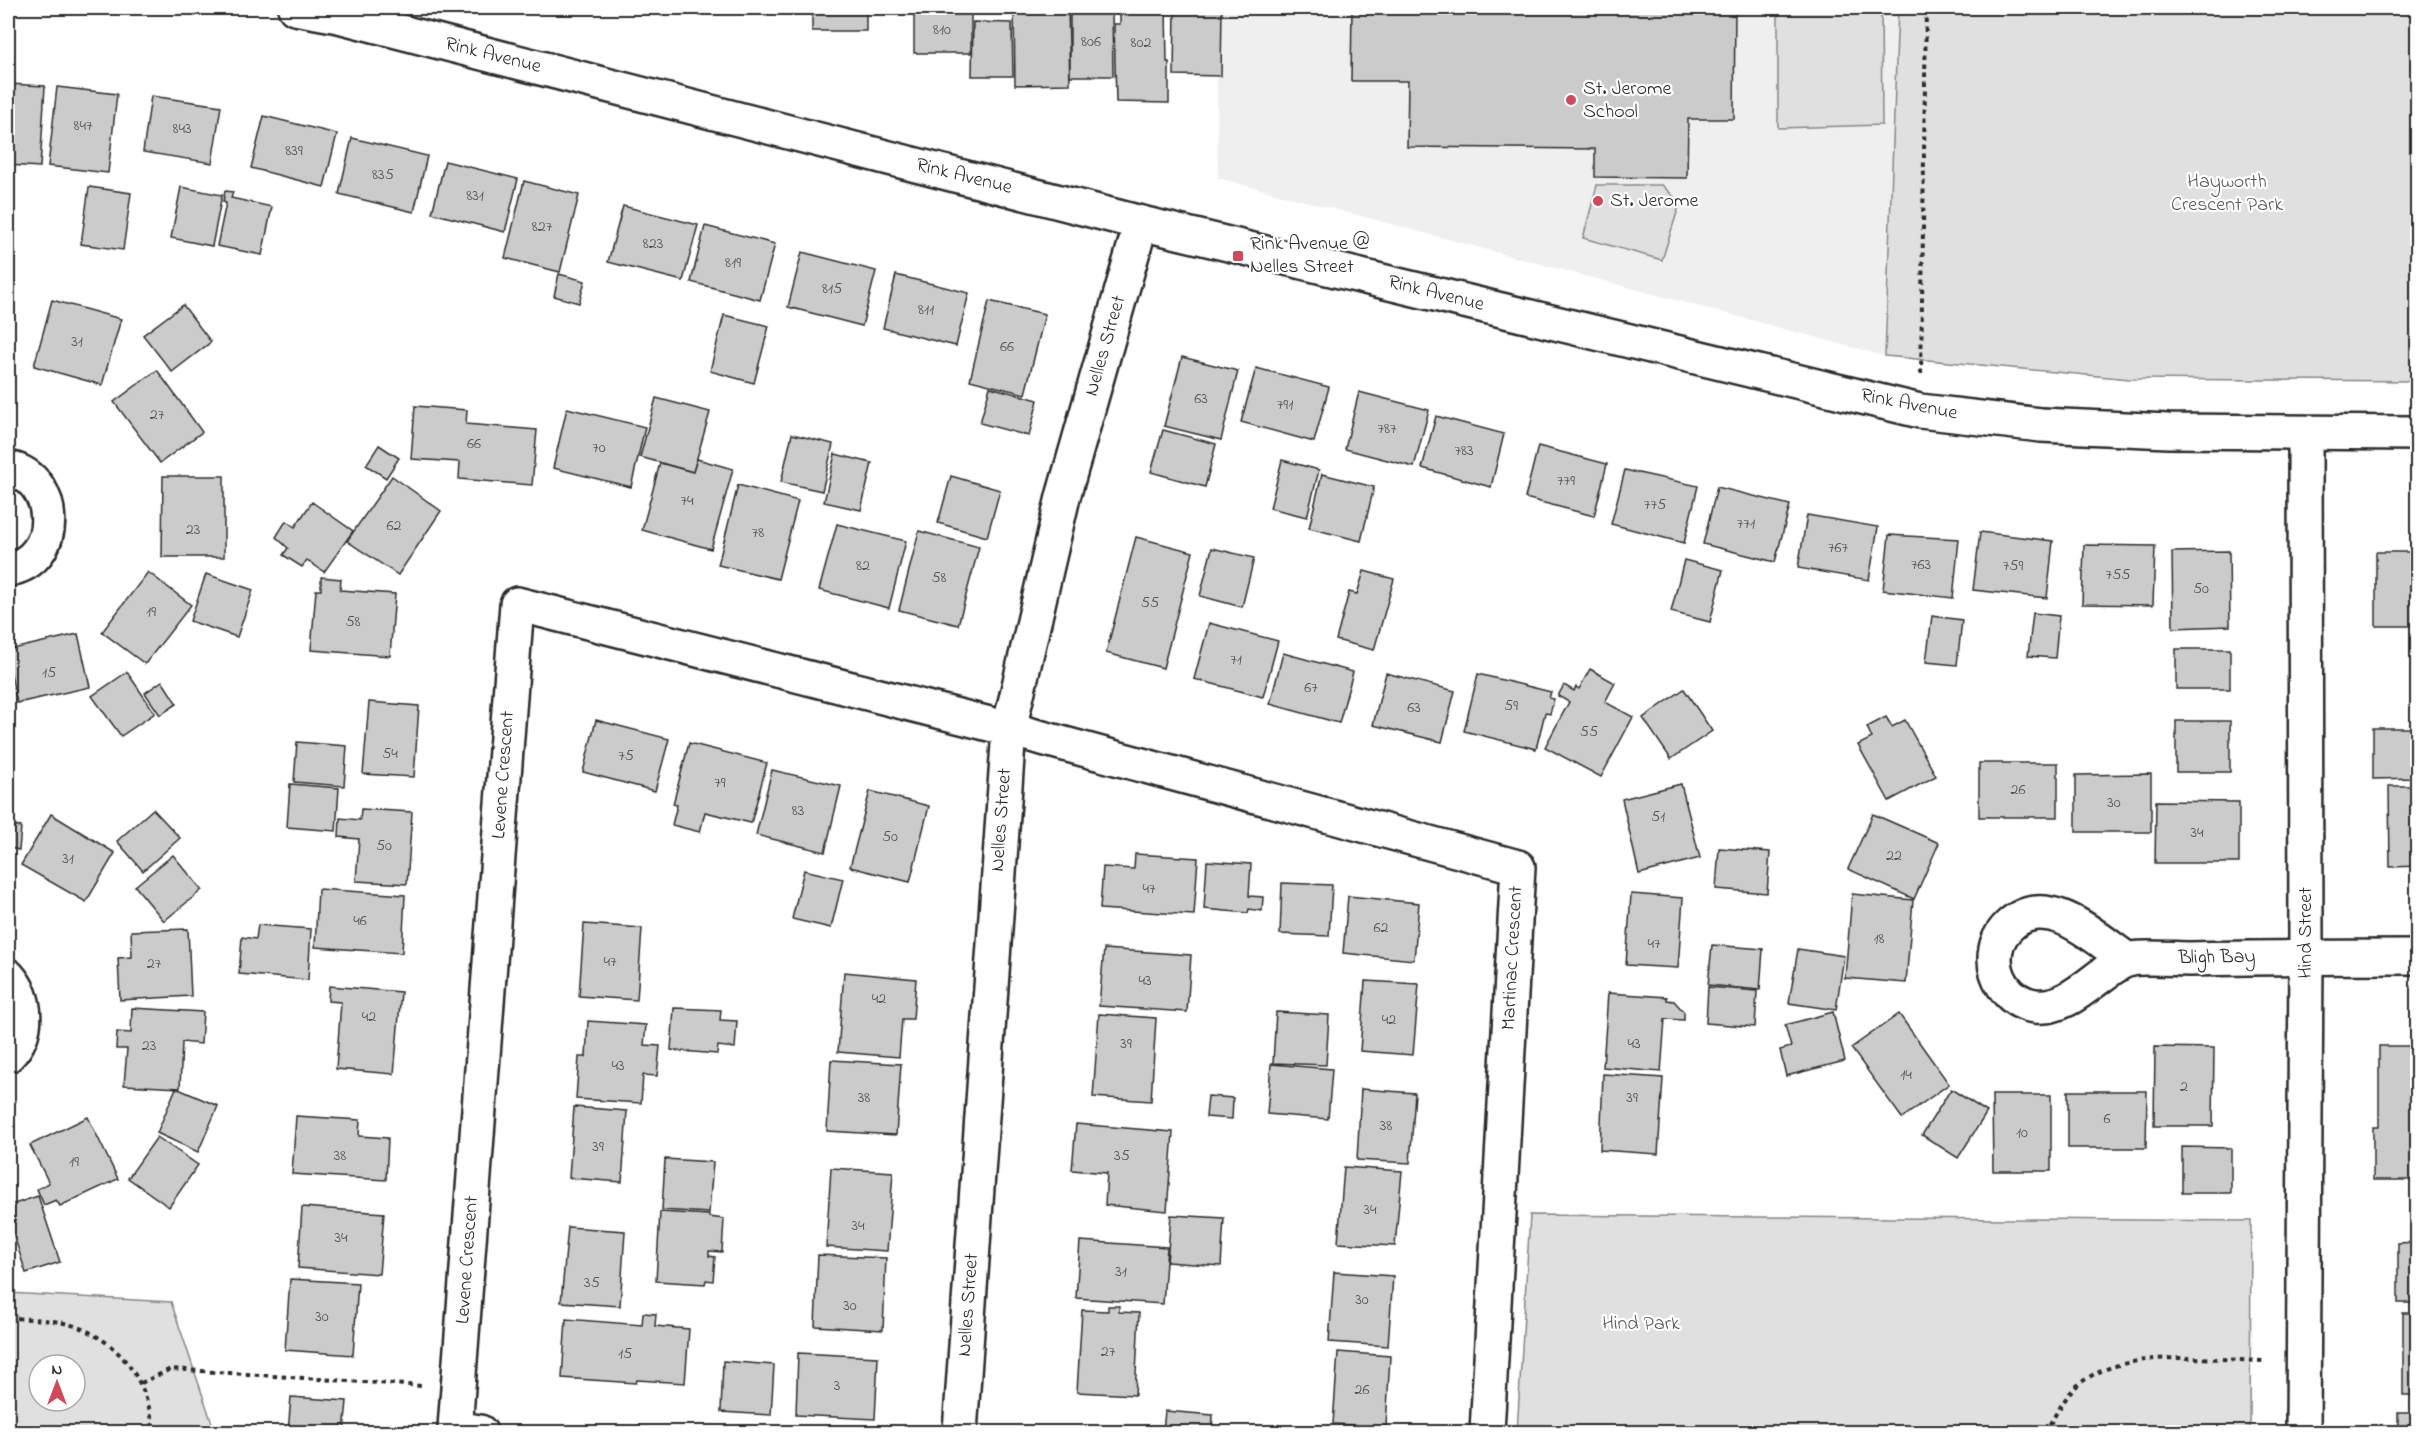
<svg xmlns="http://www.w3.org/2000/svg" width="2425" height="1440" viewBox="0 0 2425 1440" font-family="'Indie Flower',sans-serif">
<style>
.built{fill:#efefef}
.green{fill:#e0e0e0;stroke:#868686;stroke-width:1.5;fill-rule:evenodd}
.building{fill:#cbcbcb;stroke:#2b2b2b;stroke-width:1.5}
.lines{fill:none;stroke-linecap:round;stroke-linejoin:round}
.minor-casing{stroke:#2b2b2b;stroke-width:38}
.tertiary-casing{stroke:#2b2b2b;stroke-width:38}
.path{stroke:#2b2b2b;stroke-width:4;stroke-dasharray:4.5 4.5;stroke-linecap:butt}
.minor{stroke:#fff;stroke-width:33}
.tertiary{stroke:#fff;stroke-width:33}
.poi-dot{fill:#d1495b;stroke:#fff;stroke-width:2}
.labels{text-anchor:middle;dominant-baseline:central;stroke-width:4.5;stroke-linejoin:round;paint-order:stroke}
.number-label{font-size:16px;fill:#535353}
.street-label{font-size:20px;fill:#2b2b2b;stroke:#fff}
.poi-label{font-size:20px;fill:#2b2b2b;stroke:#fff;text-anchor:start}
.park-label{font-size:20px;fill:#585858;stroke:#fff}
</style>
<rect width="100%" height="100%" fill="#fff"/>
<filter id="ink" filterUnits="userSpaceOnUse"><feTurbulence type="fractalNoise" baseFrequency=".0167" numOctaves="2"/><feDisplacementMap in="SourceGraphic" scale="12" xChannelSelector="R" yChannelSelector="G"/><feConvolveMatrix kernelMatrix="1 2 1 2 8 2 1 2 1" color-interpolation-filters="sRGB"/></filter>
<g filter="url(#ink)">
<!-- built -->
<polygon class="built" points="1216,8 1898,8 1885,356 1218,178"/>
<!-- green -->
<g class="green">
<polygon points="1780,8 1881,8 1882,125 1778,128 1778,10"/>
<polygon points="1898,8 2417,8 2417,381 2130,379 1885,356"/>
<polygon points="1597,185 1662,185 1680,203 1662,260 1583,238"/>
<polygon points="1530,1215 2251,1221 2250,1432 1517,1432"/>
<path d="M 8,1293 L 171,1302 L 215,1432 L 8,1432 ZM 39,1365 L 75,1365 L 75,1401 L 39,1401 Z"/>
</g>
<!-- building -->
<g class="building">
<rect x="812" y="8" width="54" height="23"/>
<rect x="914" y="8" width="57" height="45"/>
<polygon points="1014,8 1068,8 1070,84 1015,85"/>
<polygon points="1112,8 1113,76 1070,76 1070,9"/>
<polygon points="1120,8 1166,8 1167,62 1169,62 1169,103 1116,102 1114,24 1120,24"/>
<polygon points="1175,8 1222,8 1221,76 1174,75"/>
<polygon points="1352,8 1735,8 1734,119 1688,119 1687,178 1595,177 1595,149 1407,147 1408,81 1351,81"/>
<polygon points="973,22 1012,23 1013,76 972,76"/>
<polygon points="8,84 45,86 40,167 8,165"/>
<polygon points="57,87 117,94 108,173 48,166"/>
<polygon points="151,96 221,106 212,163 143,152"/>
<polygon points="264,116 337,134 324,187 251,168"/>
<polygon points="352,138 427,156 414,212 339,194"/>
<polygon points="445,161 518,179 505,232 432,213"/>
<polygon points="524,181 579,195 560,272 505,258"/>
<polygon points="89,187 131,193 123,250 81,244"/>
<polygon points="181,187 222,195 212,246 171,238"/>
<polygon points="225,191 233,192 231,198 272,207 262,255 217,246 226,203 223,202"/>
<polygon points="623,206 698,225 683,281 608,262"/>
<polygon points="705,226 775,244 760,300 691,282"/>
<polygon points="802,252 876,271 862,326 788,307"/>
<polygon points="559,274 585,281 579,303 554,296"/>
<polygon points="896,275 969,293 956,346 883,328"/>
<polygon points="52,300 121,319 102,385 34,366"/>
<polygon points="989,301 1045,314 1025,394 970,380"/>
<polygon points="183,305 211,342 172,372 143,335"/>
<polygon points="724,315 769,326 754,383 710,371"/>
<polygon points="1182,357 1238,371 1221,440 1164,426"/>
<polygon points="1256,368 1329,387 1314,442 1241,422"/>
<polygon points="157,370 202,432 160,463 114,402"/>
<polygon points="990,387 1038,400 1029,436 980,423"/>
<polygon points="1359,392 1429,410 1414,467 1345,449"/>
<polygon points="656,398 710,412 693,472 640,457"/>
<polygon points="415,406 467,410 466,424 537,430 532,485 459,479 460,462 411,459"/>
<polygon points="567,408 645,427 631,487 553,468"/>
<polygon points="1436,416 1504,434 1491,487 1422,468"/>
<polygon points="1163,430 1216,444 1205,487 1151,472"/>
<polygon points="792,434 833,444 822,491 781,482"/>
<polygon points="379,445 399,458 386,478 366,465"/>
<polygon points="1538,446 1607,464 1594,516 1525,498"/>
<polygon points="835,454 872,463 861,510 824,502"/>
<polygon points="697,459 733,469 711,549 642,530 660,463 693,472"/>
<polygon points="1282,460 1319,470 1307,517 1270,508"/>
<polygon points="1625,470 1698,486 1684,543 1611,524"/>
<polygon points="1322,474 1374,487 1361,541 1309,528"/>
<polygon points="163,476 224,476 224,557 162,557"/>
<polygon points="392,476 441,511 398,575 347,541"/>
<polygon points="951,476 1000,490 987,537 938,523"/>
<polygon points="738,485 798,501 778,579 718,565"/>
<polygon points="1717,487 1790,505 1775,562 1703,544"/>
<polygon points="312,502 353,531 324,572 307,560 302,567 283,555 288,548 276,537 286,521 295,527"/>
<polygon points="1807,515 1878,527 1869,580 1798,568"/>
<polygon points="837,524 906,541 889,608 819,590"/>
<polygon points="919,531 979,547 958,625 899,610"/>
<polygon points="1980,532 2053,541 2047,598 1973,590"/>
<polygon points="1889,535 1959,539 1953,598 1883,590"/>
<polygon points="1136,537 1193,552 1163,668 1106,653"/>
<polygon points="2084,545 2155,546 2153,605 2082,604"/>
<polygon points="1212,548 1254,558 1242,607 1200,596"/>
<polygon points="2229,551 2230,626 2173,628 2172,552"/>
<rect x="2376" y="552" width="42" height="74"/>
<polygon points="1684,560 1723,570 1710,622 1671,612"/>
<polygon points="1364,571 1394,579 1374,650 1336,640 1349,592 1357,594"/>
<polygon points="148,572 191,605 145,664 102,632"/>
<polygon points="206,574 253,590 237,637 190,621"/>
<polygon points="321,577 341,579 340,590 395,594 390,656 311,650 316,590 321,590"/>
<polygon points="2033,613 2059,616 2055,658 2028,656"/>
<polygon points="1932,616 1962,620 1957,665 1926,662"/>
<polygon points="1209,623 1278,641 1263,697 1194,679"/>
<polygon points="78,634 90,687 17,703 8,660 8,650"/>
<rect x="2176" y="649" width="54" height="40"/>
<polygon points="1283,653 1353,672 1339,723 1270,704"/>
<polygon points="1590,669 1615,683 1605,702 1633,717 1601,777 1545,747 1569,702 1558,696 1564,685 1574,691 1576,687 1579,689"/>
<polygon points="127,672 155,713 121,736 92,696"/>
<polygon points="1386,673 1455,691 1442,742 1373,725"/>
<polygon points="1478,674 1551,692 1549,698 1554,699 1550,714 1545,713 1536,749 1464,731"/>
<polygon points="162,681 177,704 160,715 145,693"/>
<polygon points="1684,689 1712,731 1671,759 1643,718"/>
<polygon points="369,702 419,706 414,777 363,774"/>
<polygon points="1886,717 1892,727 1905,720 1936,776 1889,801 1858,745 1872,738 1867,727"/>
<polygon points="596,720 669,739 655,791 583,772"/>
<rect x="2176" y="721" width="54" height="51"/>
<polygon points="2373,728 2418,728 2418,778 2373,779"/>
<polygon points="297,742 347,746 344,786 294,782"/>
<polygon points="689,743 767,763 751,823 705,812 700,832 672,825 677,805 673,804"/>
<rect x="1979" y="763" width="79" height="54"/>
<polygon points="772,770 841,786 825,852 756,835"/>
<polygon points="2151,774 2151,832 2076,832 2076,775"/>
<polygon points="290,784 339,788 336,831 287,827"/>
<polygon points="1681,784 1700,858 1639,874 1622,799"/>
<polygon points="2389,786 2418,786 2418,866 2390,867"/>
<polygon points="870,791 929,806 910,882 850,867"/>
<polygon points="2156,801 2239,802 2239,863 2155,863"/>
<polygon points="153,809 180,838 143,871 117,841"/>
<polygon points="361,809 412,812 407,884 356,881 359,839 339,837 340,818 360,820"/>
<polygon points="51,814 115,853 86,902 21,865"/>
<polygon points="1873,814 1939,843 1914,899 1848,869"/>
<polygon points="8,820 13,820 13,826 21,827 19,850 10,848 8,874"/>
<polygon points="1719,848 1770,852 1767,893 1716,889"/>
<polygon points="1135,854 1198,858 1194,915 1100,909 1103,867 1134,869"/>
<polygon points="173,855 202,890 164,921 135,886"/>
<polygon points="1207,861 1251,864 1249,896 1263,897 1262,911 1249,909 1248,913 1204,909"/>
<polygon points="804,870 843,879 831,928 792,919"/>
<polygon points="1282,883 1332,885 1329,936 1280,934"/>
<polygon points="318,889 405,895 402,953 315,947"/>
<polygon points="1631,894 1683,898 1678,968 1626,965"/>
<polygon points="1852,894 1913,900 1906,983 1845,978"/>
<polygon points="1348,896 1419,903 1414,960 1343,953"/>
<polygon points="584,924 642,928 637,1000 579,996"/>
<polygon points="258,925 311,929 308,980 239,974 242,937 256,939"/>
<polygon points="188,929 191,996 120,1000 118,958 132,957 131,931"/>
<polygon points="1712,945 1763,949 1760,990 1708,985"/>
<polygon points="1104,949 1191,955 1187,1012 1099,1006"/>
<polygon points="1798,949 1844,956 1836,1010 1789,1003"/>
<polygon points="844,972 916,979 913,1019 902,1019 899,1057 838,1052"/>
<polygon points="1365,981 1419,984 1413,1055 1360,1051"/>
<polygon points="329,986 401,992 394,1074 336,1069 341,1002 328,1001"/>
<polygon points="1708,987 1757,991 1755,1027 1706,1023"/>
<polygon points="1608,993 1667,997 1667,1000 1674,1001 1684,1012 1684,1020 1665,1019 1661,1072 1603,1067"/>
<polygon points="132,1008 203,1012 201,1044 182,1042 180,1088 124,1085 127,1049 116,1049 117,1032 131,1033"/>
<polygon points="674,1008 721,1010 720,1020 737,1021 735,1048 718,1046 717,1054 671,1050"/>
<polygon points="1276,1012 1329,1015 1326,1065 1273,1063"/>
<polygon points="1833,1012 1845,1061 1786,1076 1780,1050 1791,1047 1785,1025"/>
<polygon points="1099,1014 1156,1018 1151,1101 1093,1097"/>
<polygon points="1899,1014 1949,1084 1902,1118 1851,1048"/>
<polygon points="588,1021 646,1025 644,1045 660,1046 657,1076 643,1075 641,1103 576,1099 579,1057 586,1057"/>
<polygon points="2379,1046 2418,1046 2418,1180 2373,1180 2373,1127 2379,1127"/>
<polygon points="2155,1047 2214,1048 2213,1126 2154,1126"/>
<polygon points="831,1060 901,1064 896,1135 827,1131"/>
<polygon points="1271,1064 1332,1069 1328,1119 1267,1114"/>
<polygon points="1603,1074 1663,1078 1658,1154 1600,1150"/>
<polygon points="176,1088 218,1106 198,1152 157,1133"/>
<polygon points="1361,1089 1415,1093 1410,1163 1357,1160"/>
<polygon points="1951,1089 1987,1112 1958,1158 1922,1135"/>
<polygon points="2068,1091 2147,1091 2146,1148 2068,1148"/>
<polygon points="1992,1095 2051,1095 2051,1171 1993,1171"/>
<polygon points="1208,1096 1233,1098 1232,1119 1206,1117"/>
<polygon points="574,1107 627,1111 622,1182 569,1178"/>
<polygon points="296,1116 360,1120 359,1136 388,1138 386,1180 292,1174"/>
<polygon points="88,1117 118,1179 60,1206 56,1200 44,1205 37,1189 49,1183 30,1145"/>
<polygon points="1076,1124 1173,1132 1167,1211 1105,1205 1107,1173 1072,1170"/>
<polygon points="157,1137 198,1165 169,1207 128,1178"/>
<polygon points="2182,1147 2231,1148 2231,1193 2182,1193"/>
<polygon points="665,1159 713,1162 709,1213 662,1210"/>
<polygon points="1344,1167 1402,1171 1395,1246 1338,1243"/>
<polygon points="831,1168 893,1172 887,1251 826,1247"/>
<polygon points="38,1196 60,1262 26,1273 8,1217 8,1206"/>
<polygon points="302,1207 384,1213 379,1274 298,1268"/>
<polygon points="660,1212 709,1215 709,1217 724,1219 722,1252 709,1251 709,1256 715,1257 713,1281 706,1280 705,1284 656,1281"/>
<polygon points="1171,1215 1224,1218 1221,1266 1167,1262"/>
<polygon points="568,1227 625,1231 620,1306 561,1302"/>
<polygon points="1080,1241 1167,1247 1163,1304 1076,1298"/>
<polygon points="2418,1242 2418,1303 2398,1303 2398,1243"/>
<polygon points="818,1255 886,1258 883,1330 815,1326"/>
<polygon points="1334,1272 1393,1276 1388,1346 1329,1342"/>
<polygon points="290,1279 358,1283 353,1355 285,1350"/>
<polygon points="1108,1306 1119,1306 1119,1312 1139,1313 1135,1395 1077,1392 1082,1310 1108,1311"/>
<polygon points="643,1313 656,1314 655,1326 689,1329 685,1383 637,1380 636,1383 562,1378 566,1319 642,1325"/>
<rect x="2403" y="1313" width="15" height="82"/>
<polygon points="1338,1352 1390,1356 1386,1427 1333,1424"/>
<polygon points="798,1353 878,1357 875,1419 796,1415"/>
<polygon points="723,1361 774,1365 771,1415 721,1412"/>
<polygon points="291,1397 347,1401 344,1432 288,1432"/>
<polygon points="1165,1411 1213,1415 1212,1432 1163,1432"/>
<rect x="2398" y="1413" width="20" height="19"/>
</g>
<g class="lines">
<defs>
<g id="minor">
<path d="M 8,468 C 60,478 62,561 8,569"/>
<path d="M 2128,960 C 2096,939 2050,892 2012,923 C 2004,930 1998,938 1996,949 C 1991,974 2007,1002 2035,1006 C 2071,1010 2096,973 2126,960 C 2137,956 2176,959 2190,959 C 2266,957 2342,957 2418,957"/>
<path d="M 8,976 C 28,998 30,1034 8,1055"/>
<polyline points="480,1432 455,1428 517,604 1009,729 1518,867 1487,1432"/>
<polyline points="960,1432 1009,729 1063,497 1141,223"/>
<polyline points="2303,1432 2306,957 2305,434"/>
</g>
<polyline id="tertiary" points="295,8 339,16 1141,223 1920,411 2041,425 2168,431 2418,433"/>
</defs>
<!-- minor casing -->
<use href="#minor" class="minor-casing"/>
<!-- tertiary casing -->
<use href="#tertiary" class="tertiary-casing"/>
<!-- path -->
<g class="path">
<polyline points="1921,374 1926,8"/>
<path d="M 8,1318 C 32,1319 62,1319 85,1330 C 128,1350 148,1388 154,1432"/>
<polyline points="141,1383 171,1369 422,1386"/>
<path d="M 2045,1432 C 2053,1419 2067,1393 2079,1384 C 2126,1347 2209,1360 2266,1361"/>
</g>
<!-- minor -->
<use href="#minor" class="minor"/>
<!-- tertiary -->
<use href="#tertiary" class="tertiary"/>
</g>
</g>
<!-- markers -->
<g class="poi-dot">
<circle cx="1571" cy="100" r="6"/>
<circle cx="1598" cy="201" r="6"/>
<rect x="1232" y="250" width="12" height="12" rx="3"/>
</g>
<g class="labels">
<!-- number labels -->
<g class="number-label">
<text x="942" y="30">810</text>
<text x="1091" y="42">806</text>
<text x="1141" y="43">802</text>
<text x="83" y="126">847</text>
<text x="182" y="129">843</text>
<text x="294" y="151">839</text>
<text x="383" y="175">835</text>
<text x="475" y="196">831</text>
<text x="542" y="227">827</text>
<text x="653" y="244">823</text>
<text x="733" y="263">819</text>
<text x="832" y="289">815</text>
<text x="926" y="310">811</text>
<text x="77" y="342">31</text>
<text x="1007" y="347">66</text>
<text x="1201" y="399">63</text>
<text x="1285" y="405">791</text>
<text x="157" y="415">27</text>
<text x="1387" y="429">787</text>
<text x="474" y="444">66</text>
<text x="599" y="448">70</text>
<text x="1464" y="451">783</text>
<text x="1566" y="481">779</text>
<text x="687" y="501">74</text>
<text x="1655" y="505">775</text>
<text x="1746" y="524">771</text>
<text x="394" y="526">62</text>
<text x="193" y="530">23</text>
<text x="758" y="533">78</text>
<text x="1838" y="548">767</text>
<text x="1921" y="565">763</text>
<text x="863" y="566">82</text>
<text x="2013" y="566">759</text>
<text x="2118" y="575">755</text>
<text x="939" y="578">58</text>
<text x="2201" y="589">50</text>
<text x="1150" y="603">55</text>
<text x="151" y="612">19</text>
<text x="353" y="622">58</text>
<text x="1236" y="660">71</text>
<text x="49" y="673">15</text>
<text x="1311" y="688">67</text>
<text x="1511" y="706">59</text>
<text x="1414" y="708">63</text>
<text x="1589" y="732">55</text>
<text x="390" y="754">54</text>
<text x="626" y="756">75</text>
<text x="720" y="783">79</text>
<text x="2018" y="790">26</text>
<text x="2114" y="803">30</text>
<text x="798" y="811">83</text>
<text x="1658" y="817">51</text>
<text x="2197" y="833">34</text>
<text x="890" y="837">50</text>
<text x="384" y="846">50</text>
<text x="1894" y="856">22</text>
<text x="68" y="859">31</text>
<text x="1149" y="889">47</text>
<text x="360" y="921">46</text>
<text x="1381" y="928">62</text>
<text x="1879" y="939">18</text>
<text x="1654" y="944">47</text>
<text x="610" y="962">47</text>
<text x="154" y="964">27</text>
<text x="1145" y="981">43</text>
<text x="879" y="999">42</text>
<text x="369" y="1017">42</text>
<text x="1389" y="1020">42</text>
<text x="1126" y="1044">39</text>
<text x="1634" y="1044">43</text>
<text x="149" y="1046">23</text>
<text x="618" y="1066">43</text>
<text x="1906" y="1075">14</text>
<text x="2184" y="1087">2</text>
<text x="864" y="1098">38</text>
<text x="1632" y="1098">39</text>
<text x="2107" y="1119">6</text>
<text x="1386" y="1126">38</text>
<text x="2022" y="1133">10</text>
<text x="598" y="1147">39</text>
<text x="340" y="1156">38</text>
<text x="1122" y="1156">35</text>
<text x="74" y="1162">19</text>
<text x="1370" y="1210">34</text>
<text x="858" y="1226">34</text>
<text x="341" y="1238">34</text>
<text x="1121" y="1272">31</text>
<text x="592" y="1283">35</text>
<text x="1362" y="1300">30</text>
<text x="850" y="1306">30</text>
<text x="322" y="1317">30</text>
<text x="1108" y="1352">27</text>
<text x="625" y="1354">15</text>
<text x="837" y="1386">3</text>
<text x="1362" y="1390">26</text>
</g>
<!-- street labels -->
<g class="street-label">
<text transform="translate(493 56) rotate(14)">Rink Avenue</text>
<text transform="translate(964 177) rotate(14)">Rink Avenue</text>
<text transform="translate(1436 294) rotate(14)">Rink Avenue</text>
<text transform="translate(1106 346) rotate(-74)">Nelles Street</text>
<text transform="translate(1909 405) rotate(11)">Rink Avenue</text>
<text transform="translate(504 775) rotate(-86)">Levene Crescent</text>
<text transform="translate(1002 820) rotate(-86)">Nelles Street</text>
<text transform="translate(2306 933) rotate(-90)">Hind Street</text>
<text transform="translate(1513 958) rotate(-87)">Martinac Crescent</text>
<text transform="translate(2217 958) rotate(-1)">Bligh Bay</text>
<text transform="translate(468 1260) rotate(-86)">Levene Crescent</text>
<text transform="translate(969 1305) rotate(-86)">Nelles Street</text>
</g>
<!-- poi labels -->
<g class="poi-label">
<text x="1583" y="89">St. Jerome<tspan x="1583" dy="23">School</tspan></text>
<text x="1610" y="201">St. Jerome</text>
<text x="1250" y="244">Rink Avenue @<tspan x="1250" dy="23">Nelles Street</tspan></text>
</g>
<!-- park labels -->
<g class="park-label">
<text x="2227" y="182">Hayworth<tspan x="2227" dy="23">Crescent Park</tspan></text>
<text x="1641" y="1324">Hind Park</text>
</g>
</g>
<!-- margin -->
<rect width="2425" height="1440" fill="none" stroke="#fff" stroke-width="30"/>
<rect x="15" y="15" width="2395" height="1410" fill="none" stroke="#2b2b2b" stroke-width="2" filter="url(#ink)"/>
<!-- north arrow -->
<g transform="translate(57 1383)"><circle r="28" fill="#ffffff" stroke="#aaaaaa" stroke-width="1.5"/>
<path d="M0-4.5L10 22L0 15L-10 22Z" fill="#d1495b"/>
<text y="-9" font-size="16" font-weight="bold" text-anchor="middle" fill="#2b2b2b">N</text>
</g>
</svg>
